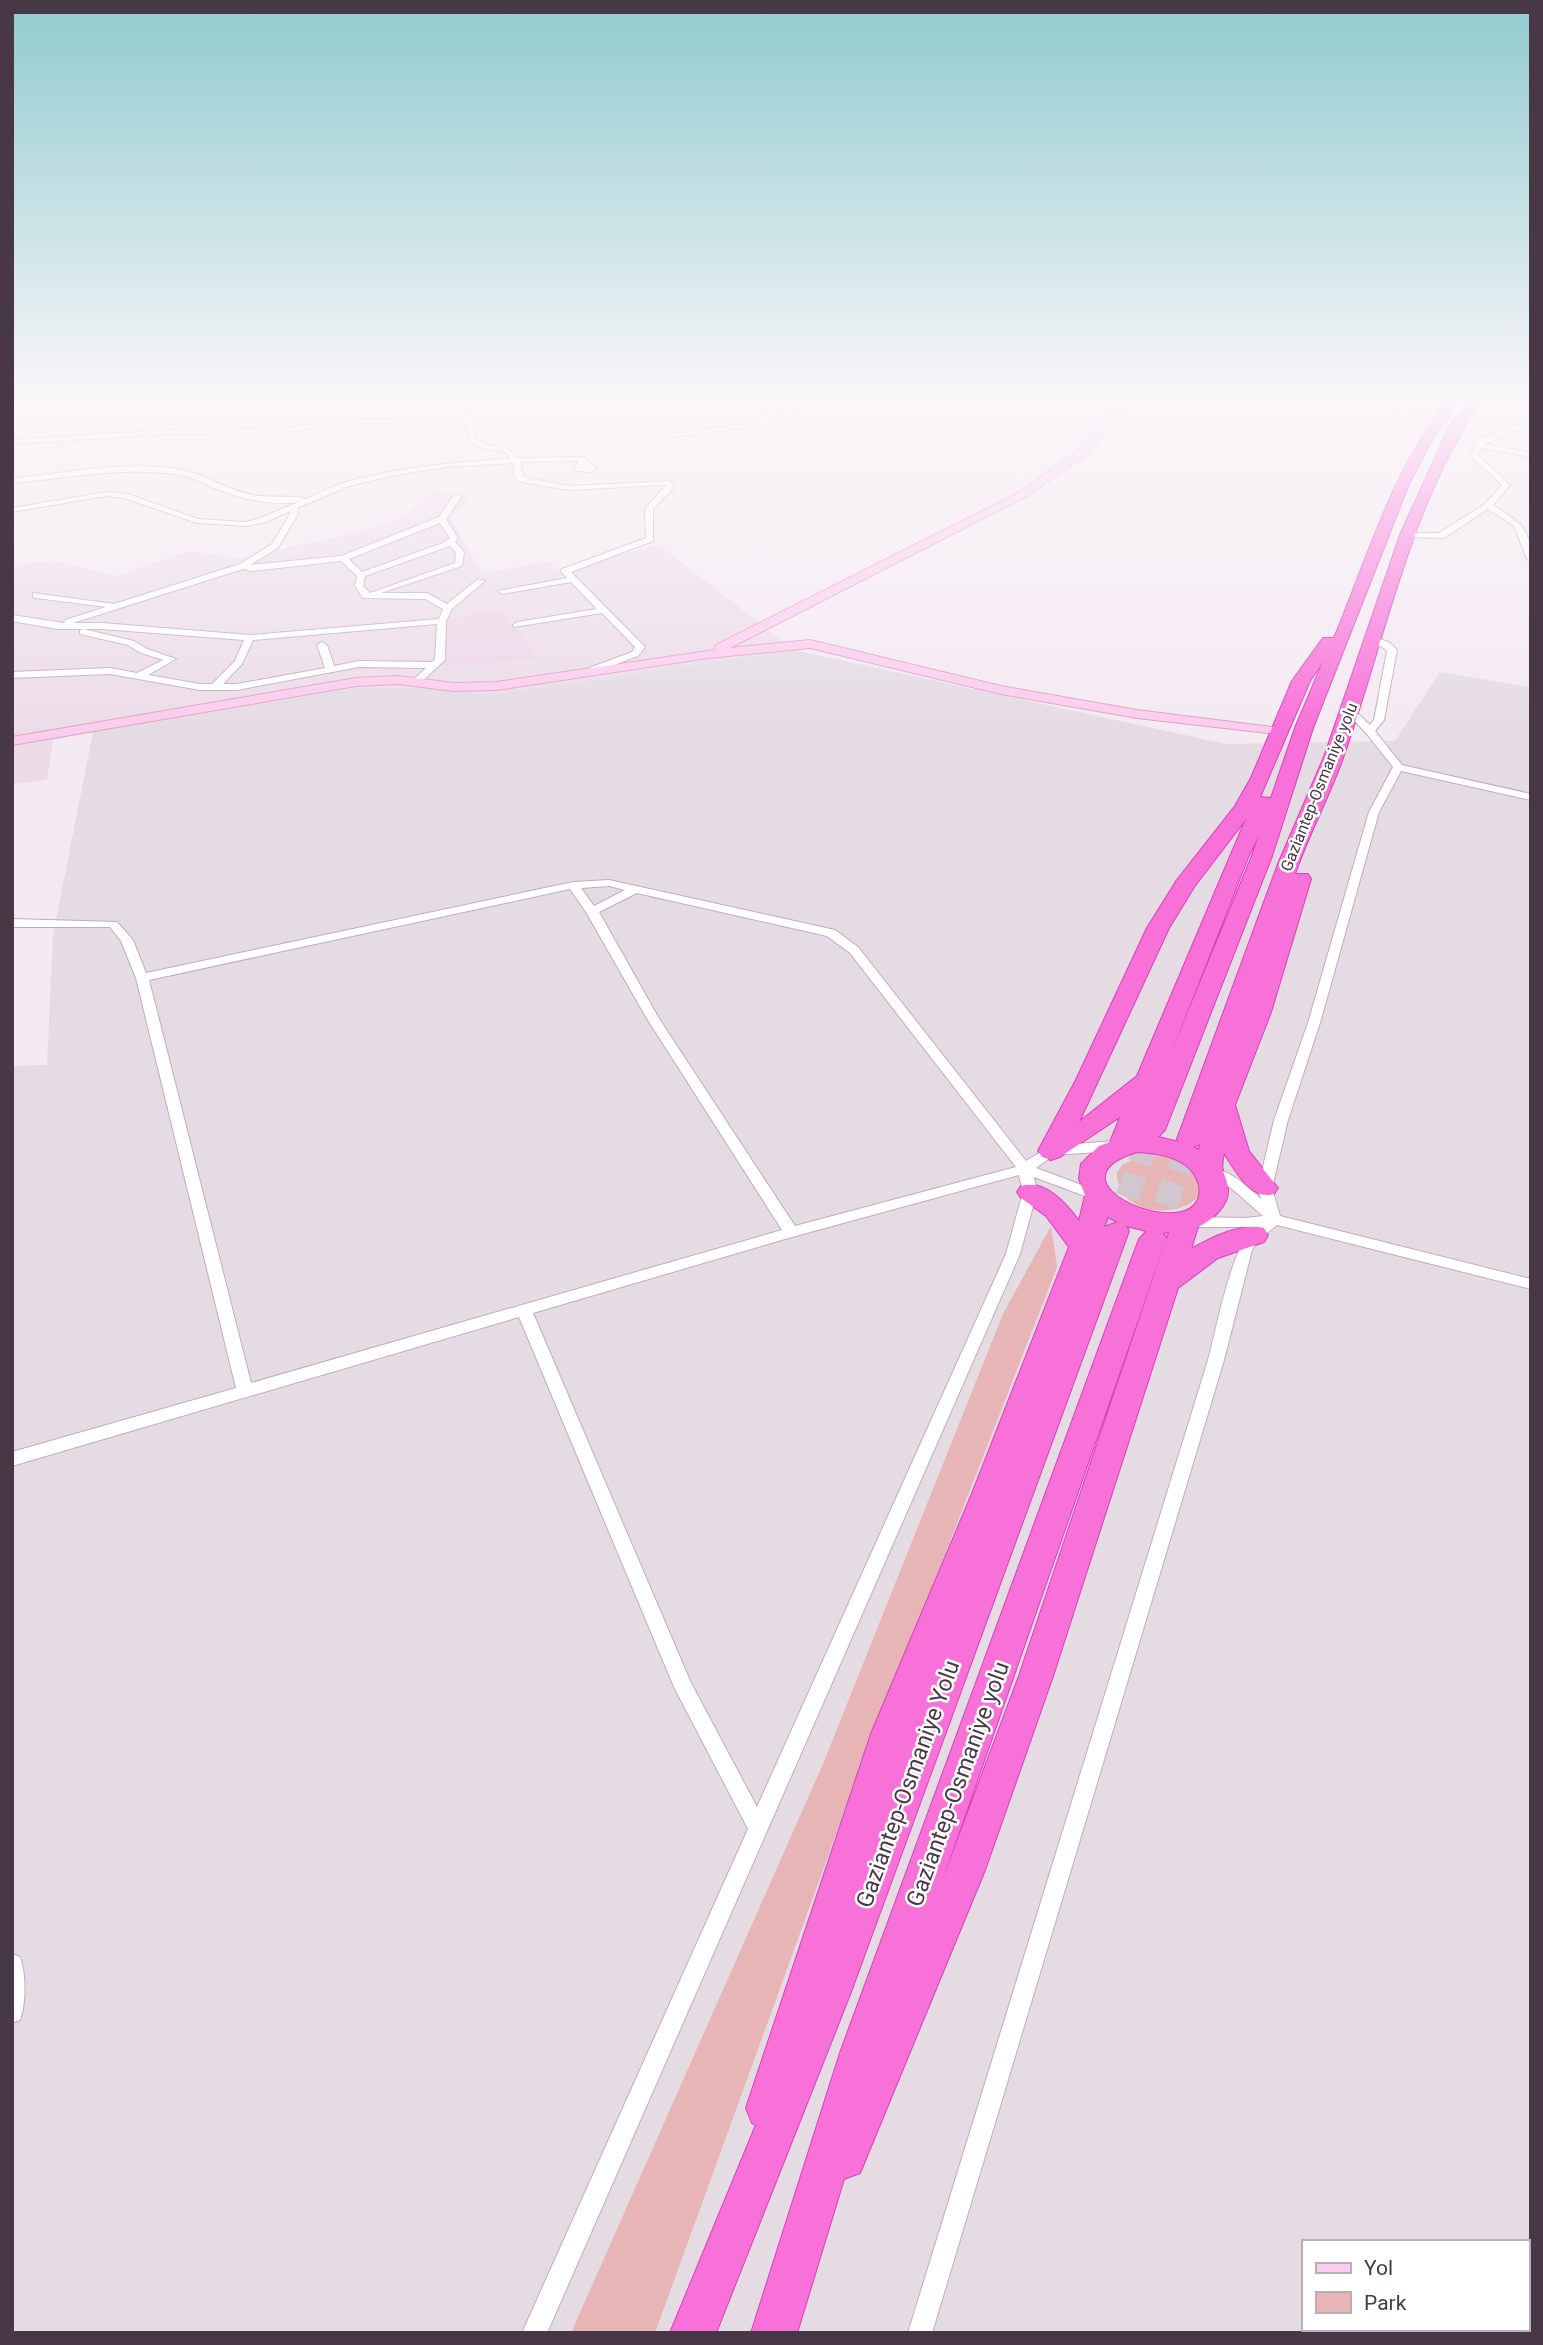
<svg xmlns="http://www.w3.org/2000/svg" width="1543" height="2345" viewBox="0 0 1543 2345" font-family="Roboto,sans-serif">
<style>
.residential{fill:#ecdce8}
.industrial{fill:#e4dbe3;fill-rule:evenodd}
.education{fill:#edd4e6}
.green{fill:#e7b5b5}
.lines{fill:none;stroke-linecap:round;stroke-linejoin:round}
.highway-tunnel{stroke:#d2c6cf;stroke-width:24;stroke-dasharray:24 12;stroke-linecap:butt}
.street-casing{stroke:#c0adbb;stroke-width:2}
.secondary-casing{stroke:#dba2ca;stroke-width:2}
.highway-casing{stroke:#d840ba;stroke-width:2}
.street{fill:#fff;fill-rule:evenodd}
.secondary{fill:#fccced;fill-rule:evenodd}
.highway{fill:#f871d9;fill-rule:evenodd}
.labels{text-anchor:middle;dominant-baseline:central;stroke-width:5;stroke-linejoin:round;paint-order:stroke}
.far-street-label{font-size:16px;fill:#483845;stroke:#fff}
.near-street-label{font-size:23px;fill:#483845;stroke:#fff}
</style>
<rect width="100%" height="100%" fill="#f4eaf2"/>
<!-- residential -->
<polygon class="residential" points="433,490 470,496 451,519 482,573 550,562 557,570 659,545 794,650 491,695 422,688 361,687 93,732 53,740 47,780 12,784 12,565 55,561 116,576 190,551 239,558 351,534 407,515"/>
<!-- industrial -->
<path class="industrial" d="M 794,650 L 1226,744 L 1395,741 L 1440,672 L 1531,687 L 1531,2333 L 12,2333 L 12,1066 L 47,1065 L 53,935 L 93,732 L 361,687 L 422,688 L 491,695 ZM 1303,2242 L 1527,2242 L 1527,2329 L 1303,2329 Z"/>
<!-- education -->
<polygon class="education" points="501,610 539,658 446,666 440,655 438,620"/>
<!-- green -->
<g class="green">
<path d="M 1142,1155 C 1167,1154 1207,1164 1199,1196 C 1176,1221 1116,1213 1117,1173 L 1122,1165 Z"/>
<polygon points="1051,1226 1057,1267 840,1823 655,2333 571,2333 823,1764 1003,1314"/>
</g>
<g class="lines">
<!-- highway-tunnel -->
<g class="highway-tunnel">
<polyline points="1115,1231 1152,1130"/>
<polyline points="1153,1239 1190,1139"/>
</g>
<defs>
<g id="street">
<path d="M 475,403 L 482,403 L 486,413 L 470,420 C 473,426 472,435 478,440 C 490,451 502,439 517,458 L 583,457 L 596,467 L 591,472 L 574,471 L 578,461 L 520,462 L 523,476 L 526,478 L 569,486 L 669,481 L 673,483 L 673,489 L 653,509 L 653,541 L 571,572 L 643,645 L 645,647 L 638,656 L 595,672 L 589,672 L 589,668 L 632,652 L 635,647 L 602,613 L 514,627 L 513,625 L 517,622 L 597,609 L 571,582 L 502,594 L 498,591 L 567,578 L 561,571 L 562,569 L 646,538 L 645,509 L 666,485 L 569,490 L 521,482 L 515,477 L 513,463 L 447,467 L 396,475 L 349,486 L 297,508 L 298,514 L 278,548 L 250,565 L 341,556 L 439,517 L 454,495 L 460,495 L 461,497 L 446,519 L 458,538 L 455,542 L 464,552 L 462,566 L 381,593 L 427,593 L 447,604 L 478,579 L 485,581 L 452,609 L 446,621 L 445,660 L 420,683 L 412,681 L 426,668 L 359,667 L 237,690 L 200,690 L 110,674 L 12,678 L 12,672 L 110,668 L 137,673 L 163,660 L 141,653 L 128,645 L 80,634 L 80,630 L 83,629 L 134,641 L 147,649 L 176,659 L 148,675 L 200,684 L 212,684 L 235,661 L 244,640 L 102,629 L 57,629 L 12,621 L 12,615 L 64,623 L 65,620 L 106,607 L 36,598 L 33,597 L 33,593 L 114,604 L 240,564 L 272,544 L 290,514 L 290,511 L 266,522 L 246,526 L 197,523 L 124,498 L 106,496 L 12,512 L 12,508 L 106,492 L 128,494 L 198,519 L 246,522 L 260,518 L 299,502 C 270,506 241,499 214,488 C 200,483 190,475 174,474 C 121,467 65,478 12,483 L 12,479 C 66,473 124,461 178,469 C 205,474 226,490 253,495 C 267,498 298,495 306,499 C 319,493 333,486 346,482 C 400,467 455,462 510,459 L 505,452 L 482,448 L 472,443 L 463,421 L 341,424 L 279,433 L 166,434 L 12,444 L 12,440 L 166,430 L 279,429 L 341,420 L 464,417 L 478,412 ZM 440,523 L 450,538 L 443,543 L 362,572 L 349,559 ZM 450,546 L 456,552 L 455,563 L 370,593 L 363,586 L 365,576 ZM 341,561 L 357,576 L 355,586 L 363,598 L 425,599 L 443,609 L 439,619 L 250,635 L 102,623 L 73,623 L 243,569 L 251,571 ZM 437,624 L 435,659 L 432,662 L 359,661 L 334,666 L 327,645 L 322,642 L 317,645 L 325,668 L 237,684 L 223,684 L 242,664 L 253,640 Z"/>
<polygon points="807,403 824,403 778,413 763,424 750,427 672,437 668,435 749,423 757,420 774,410"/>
<polygon points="1366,403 1382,403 1444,416 1440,418"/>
<path d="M 1531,421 L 1531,425 L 1484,444 L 1531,453 L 1531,457 L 1482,448 L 1478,455 L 1510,485 L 1493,505 C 1519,522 1531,527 1531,561 L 1527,559 L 1514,526 L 1488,509 L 1444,538 L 1405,537 L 1405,533 L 1439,533 L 1485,504 L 1502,485 L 1470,455 L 1479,438 Z"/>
<path d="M 1373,637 L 1389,642 L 1397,650 L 1384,720 L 1375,731 L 1402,765 L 1531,794 L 1531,800 L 1401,771 L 1379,812 L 1320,1023 L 1288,1120 L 1272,1188 L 1280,1216 L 1531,1279 L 1531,1289 L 1277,1225 L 1259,1239 L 1252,1250 L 1224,1360 L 932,2333 L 908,2333 L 1208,1360 C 1217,1328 1231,1246 1255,1227 L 1191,1227 L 1184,1222 L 1191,1217 L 1245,1218 L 1263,1216 L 1231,1188 L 1206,1175 L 1204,1172 L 1206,1169 C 1225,1165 1248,1187 1261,1199 L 1258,1188 L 1274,1120 L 1308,1023 L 1369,812 L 1393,767 L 1366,733 L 1345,711 L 1353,709 L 1370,725 L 1374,720 L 1387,651 C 1382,645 1374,645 1368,640 Z"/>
<path d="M 609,880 L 835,930 L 858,947 L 1026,1161 L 1051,1146 L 1115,1141 L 1122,1146 L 1115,1151 L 1054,1155 L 1036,1168 L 1103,1193 L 1105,1196 L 1098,1201 L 1034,1177 L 1037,1192 L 1020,1254 L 547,2333 L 522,2333 L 748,1829 L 674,1687 L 519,1317 L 12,1466 L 12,1452 L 236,1388 L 136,978 L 121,941 L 110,927 L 12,927 L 12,919 L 117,922 L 133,940 L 146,973 L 573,882 ZM 609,886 L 625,890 L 594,906 L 581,888 ZM 570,889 L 586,912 L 646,1017 L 782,1230 L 251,1383 L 149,980 ZM 637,893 L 827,936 L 850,953 L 1016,1167 L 795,1226 L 658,1017 L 599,912 ZM 1019,1175 L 1023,1192 L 1006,1254 L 757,1807 L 691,1683 L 533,1313 L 792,1237 Z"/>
<path d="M 12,1954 L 20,1957 C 26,1973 26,2004 20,2020 L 12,2023 Z"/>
</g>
<polygon id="secondary" points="1121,403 1132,403 1085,455 1029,495 730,648 810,640 1001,686 1137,710 1280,728 1287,732 1285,735 1137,718 1001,694 810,648 708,658 496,690 454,691 398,684 356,686 12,745 12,737 356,678 398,676 454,683 496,682 715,650 716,645 1021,491 1077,451"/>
<path id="highway" d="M 1446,403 L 1459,403 L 1434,436 L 1409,484 L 1313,728 L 1272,856 L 1165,1130 L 1158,1137 L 1179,1142 L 1177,1139 L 1278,864 L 1324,757 L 1400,535 L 1449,427 L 1468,403 L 1481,403 C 1411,500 1384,643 1344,755 C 1330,796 1309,833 1295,874 L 1308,874 L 1311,879 L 1271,1012 L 1235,1105 L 1249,1151 L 1278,1188 L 1274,1194 C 1252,1201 1235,1171 1224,1153 C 1219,1176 1227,1172 1228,1190 C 1229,1206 1211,1221 1198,1227 L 1191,1249 C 1210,1238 1242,1222 1264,1228 L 1268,1235 L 1264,1242 L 1218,1258 L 1178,1288 L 1053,1676 L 985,1870 L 860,2173 L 844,2179 L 797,2333 L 751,2333 L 840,2053 L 1139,1239 L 1147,1231 L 1126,1226 L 1129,1231 L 851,1992 L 716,2333 L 670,2333 L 756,2125 L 752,2123 L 746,2108 L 871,1734 L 971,1496 L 1069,1247 L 1046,1216 L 1021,1198 L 1017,1192 L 1021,1186 C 1045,1179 1066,1203 1079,1221 L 1085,1195 L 1079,1179 L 1081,1164 L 1099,1146 L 1110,1142 L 1120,1117 L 1060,1157 L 1051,1160 L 1042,1157 L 1038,1151 L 1076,1080 L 1147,928 L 1177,880 L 1235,806 L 1251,778 L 1292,681 L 1323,638 L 1334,638 C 1368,557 1391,473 1446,403 ZM 1323,662 L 1295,728 L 1271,798 L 1260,797 L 1310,681 ZM 1246,819 L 1137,1076 L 1079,1122 L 1169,928 L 1194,887 ZM 1259,835 L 1252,856 L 1171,1053 L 1249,855 ZM 1200,1143 L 1199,1150 L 1193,1147 L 1199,1145 ZM 1137,1152 C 1154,1153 1170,1155 1184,1164 C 1206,1179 1206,1211 1175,1213 C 1130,1216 1065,1174 1137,1152 ZM 1108,1217 L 1118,1222 L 1104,1227 ZM 1169,1232 L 1167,1239 L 1163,1233 ZM 1166,1240 L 1019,1676 L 941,1884 Z"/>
</defs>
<!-- street casing -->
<use href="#street" class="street-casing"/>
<!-- secondary casing -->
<use href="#secondary" class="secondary-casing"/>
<!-- highway casing -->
<use href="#highway" class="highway-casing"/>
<!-- street -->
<use href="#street" class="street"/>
<!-- secondary -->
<use href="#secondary" class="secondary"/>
<!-- highway -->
<use href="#highway" class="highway"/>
</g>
<!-- sky -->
<linearGradient id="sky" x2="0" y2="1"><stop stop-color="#8fcbcf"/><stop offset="0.55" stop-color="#faf6f9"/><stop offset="1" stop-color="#faf6f9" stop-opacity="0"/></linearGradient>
<rect width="1543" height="732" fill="url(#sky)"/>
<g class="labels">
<!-- far-street labels -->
<g class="far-street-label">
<text transform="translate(1319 787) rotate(-68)">Gaziantep-Osmaniye yolu</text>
</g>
<!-- near-street labels -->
<g class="near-street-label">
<text transform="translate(908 1784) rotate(-70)">Gaziantep-Osmaniye Yolu</text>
<text transform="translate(958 1784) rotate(-70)">Gaziantep-Osmaniye yolu</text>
</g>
</g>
<!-- border -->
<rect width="1543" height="2345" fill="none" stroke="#483845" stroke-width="28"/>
<!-- legend -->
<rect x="1302" y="2240" width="228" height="91" fill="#ffffff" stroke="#b6afb5" stroke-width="2"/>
<rect x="1316" y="2263" width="35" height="10" fill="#fccced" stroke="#b6afb5" stroke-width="2"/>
<text x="1364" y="2275" font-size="21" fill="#483845">Yol</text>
<rect x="1316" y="2292" width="35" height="21" fill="#e7b5b5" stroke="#b6afb5" stroke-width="2"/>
<text x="1364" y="2310" font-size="21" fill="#483845">Park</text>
</svg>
